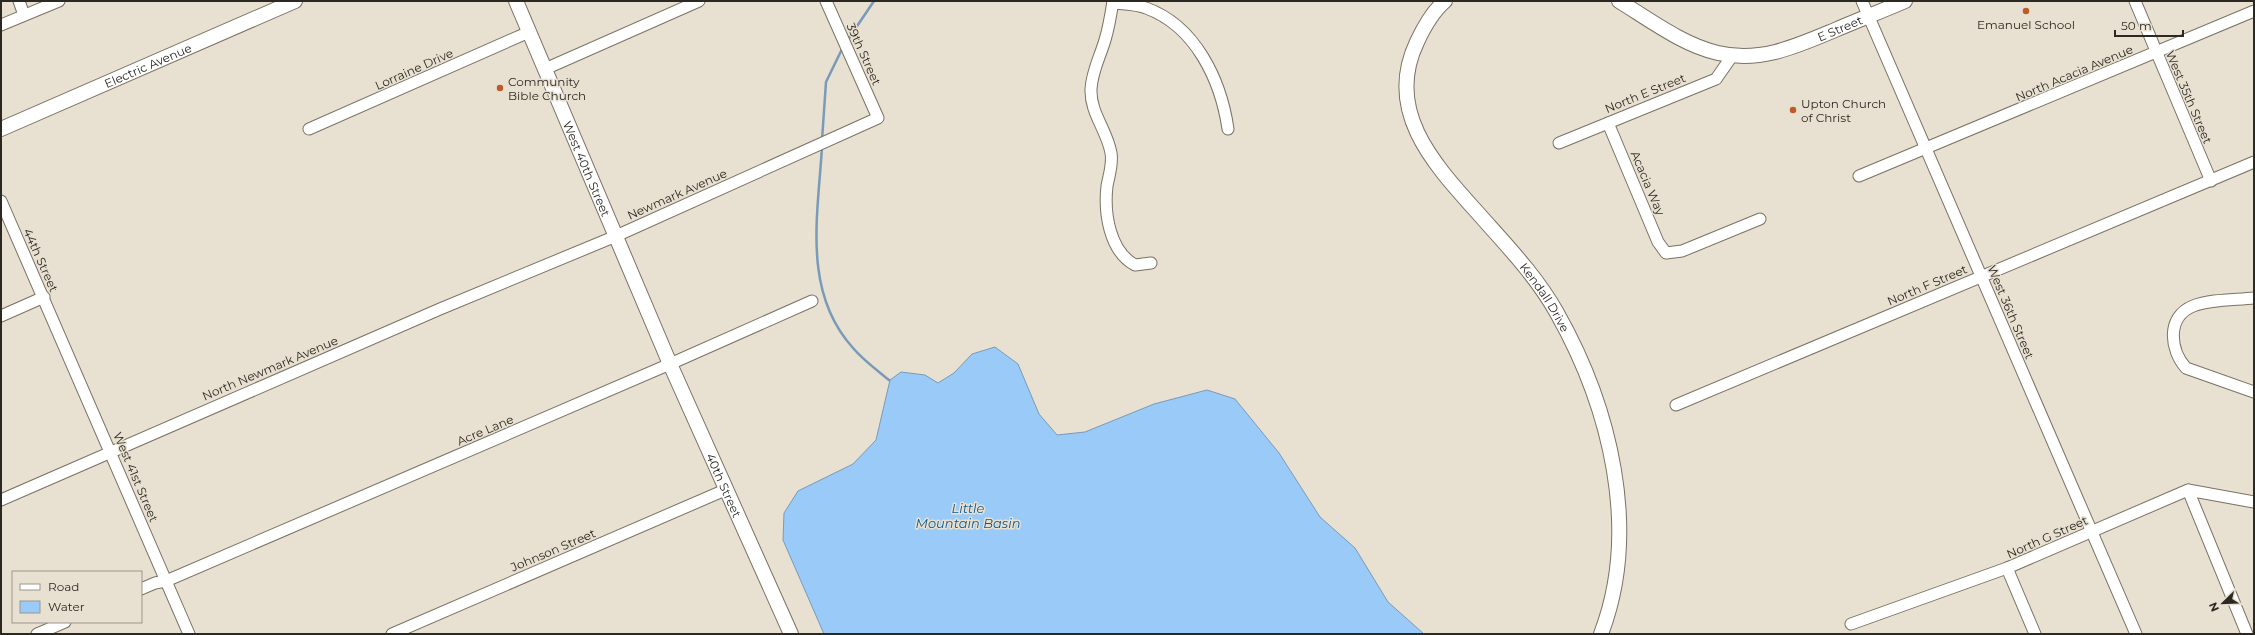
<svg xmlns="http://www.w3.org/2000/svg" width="2255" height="635" viewBox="0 0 2255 635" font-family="Montserrat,sans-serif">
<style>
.water{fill:#9acbf8;stroke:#799ab8}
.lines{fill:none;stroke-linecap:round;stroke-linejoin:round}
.stream{stroke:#799ab8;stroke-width:2.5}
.minor-casing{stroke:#7a7264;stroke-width:13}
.major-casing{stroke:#7a7264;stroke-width:16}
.minor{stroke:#fff;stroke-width:11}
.major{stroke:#fff;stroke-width:14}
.poi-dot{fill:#bf5b28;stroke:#e8e0d0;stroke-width:1.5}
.labels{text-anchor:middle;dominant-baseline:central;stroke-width:3;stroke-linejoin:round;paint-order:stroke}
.poi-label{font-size:12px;fill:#2c2923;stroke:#e8e0d0;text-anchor:start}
.street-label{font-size:12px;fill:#2c2923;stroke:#e8e0d0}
.water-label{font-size:13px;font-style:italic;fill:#0c588e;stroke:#e8e0d0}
</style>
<rect width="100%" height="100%" fill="#e8e0d0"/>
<!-- water -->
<polygon class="water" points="995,347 1018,364 1039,414 1057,435 1085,432 1154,404 1207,390 1235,399 1279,453 1320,517 1355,548 1388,602 1424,634 824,634 783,540 784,513 798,491 853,464 876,440 890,380 901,372 925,375 938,383 954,373 972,354"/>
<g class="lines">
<!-- stream -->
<g class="stream">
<polyline points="847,41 874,1"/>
<polyline points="822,140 826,82 843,47"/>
<path d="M 822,147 C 818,215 802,292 853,348 C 863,360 877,370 889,380"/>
</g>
<defs>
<g id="minor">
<polyline points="19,1 24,15"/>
<path d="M 1113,1 C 1111,14 1109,27 1105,40 C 1100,57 1092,71 1091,89 C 1090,113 1107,130 1111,153 C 1113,164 1109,175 1107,186 C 1104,212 1109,251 1135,265 L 1151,263"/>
<polyline points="1862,1 2136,634"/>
<polyline points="2135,1 2211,181"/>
<path d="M 1113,3 C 1124,4 1136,4 1146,8 C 1196,26 1221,81 1228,129"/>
<polyline points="1,25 59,1"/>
<polyline points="545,69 699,1"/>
<polyline points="1608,123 1658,242 1666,253 1682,251 1760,219"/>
<polyline points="309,129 529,32"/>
<polyline points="1559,143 1716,79 1732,56"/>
<polyline points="1859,176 2254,11"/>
<polyline points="1,201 189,634"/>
<path d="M 2254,298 C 2235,300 2211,299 2193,306 C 2166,317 2170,350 2186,368 L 2254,392"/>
<polyline points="1,316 44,297"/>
<polyline points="1676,405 2254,162"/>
<polyline points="2188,490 2247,634"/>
<polyline points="1,500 440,309 616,236 878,118 826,1"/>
<polyline points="2007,568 2035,634"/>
<polyline points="141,589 155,583 166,581 670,364 812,301"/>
<polyline points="1851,624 2007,568 2188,490 2254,502"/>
<polyline points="37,634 65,622"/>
<polyline points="392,634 725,490"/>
</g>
<g id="major">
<path id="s1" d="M 516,1 L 670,364 L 791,634"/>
<path id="s2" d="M 1445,1 C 1432,12 1424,27 1417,42 C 1382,115 1440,170 1485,221 C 1511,250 1538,279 1557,313 C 1610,407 1641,530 1601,634"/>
<path id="s3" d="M 1619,1 C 1650,20 1683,45 1718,53 C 1760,63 1797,46 1835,30 C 1858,20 1882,11 1905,1"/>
<path id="s4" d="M 1,129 L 295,1"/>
</g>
</defs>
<!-- minor casing -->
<use href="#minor" class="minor-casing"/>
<!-- major casing -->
<use href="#major" class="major-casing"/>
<!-- minor -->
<use href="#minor" class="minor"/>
<!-- major -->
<use href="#major" class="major"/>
</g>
<!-- markers -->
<g class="poi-dot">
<circle cx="2026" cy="11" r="4"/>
<circle cx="500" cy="88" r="4"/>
<circle cx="1793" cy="110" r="4"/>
</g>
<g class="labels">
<!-- poi labels -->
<g class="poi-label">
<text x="2026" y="24" text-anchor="middle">Emanuel School</text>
<text x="508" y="81">Community<tspan x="508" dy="14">Bible Church</tspan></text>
<text x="1801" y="103">Upton Church<tspan x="1801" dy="14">of Christ</tspan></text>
</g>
<!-- street labels -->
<g class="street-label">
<text stroke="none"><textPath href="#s3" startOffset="239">E Street</textPath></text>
<text transform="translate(864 54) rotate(66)">39th Street</text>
<text stroke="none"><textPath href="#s4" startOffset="160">Electric Avenue</textPath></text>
<text transform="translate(414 69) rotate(-24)">Lorraine Drive</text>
<text transform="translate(2074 73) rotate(-23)">North Acacia Avenue</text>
<text transform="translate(1645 93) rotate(-22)">North E Street</text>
<text transform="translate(2189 97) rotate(67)">West 35th Street</text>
<text stroke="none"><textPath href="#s1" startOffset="182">West 40th Street</textPath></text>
<text transform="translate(1648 183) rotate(67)">Acacia Way</text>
<text transform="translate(677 194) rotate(-24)">Newmark Avenue</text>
<text transform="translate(41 260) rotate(66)">44th Street</text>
<text transform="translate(1927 285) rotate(-23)">North F Street</text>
<text stroke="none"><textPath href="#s2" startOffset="353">Kendall Drive</textPath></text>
<text transform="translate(2011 312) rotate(67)">West 36th Street</text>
<text transform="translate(270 368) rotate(-23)">North Newmark Avenue</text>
<text transform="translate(485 430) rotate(-23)">Acre Lane</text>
<text transform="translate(136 477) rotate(67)">West 41st Street</text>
<text stroke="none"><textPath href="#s1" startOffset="527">40th Street</textPath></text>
<text transform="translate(2047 537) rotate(-24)">North G Street</text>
<text transform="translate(553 550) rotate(-23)">Johnson Street</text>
</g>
<!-- water labels -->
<g class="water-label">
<text x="968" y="508">Little<tspan x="968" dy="15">Mountain Basin</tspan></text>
</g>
</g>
<!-- border -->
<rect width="2255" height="635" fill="none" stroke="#2c2923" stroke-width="4"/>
<!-- legend -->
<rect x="12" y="571" width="130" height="52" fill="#e8e0d0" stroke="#9d978b"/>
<rect x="20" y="584" width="20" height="6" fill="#ffffff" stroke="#9d978b"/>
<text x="48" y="591" font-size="12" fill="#2c2923">Road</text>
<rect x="20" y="601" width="20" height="12" fill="#9acbf8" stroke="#9d978b"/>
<text x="48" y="611" font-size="12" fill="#2c2923">Water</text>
<!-- north arrow -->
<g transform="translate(2223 603) rotate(247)" stroke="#e8e0d0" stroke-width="3" paint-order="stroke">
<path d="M0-3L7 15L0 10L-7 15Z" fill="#2c2923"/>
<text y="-6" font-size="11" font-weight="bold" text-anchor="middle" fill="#2c2923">N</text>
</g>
<!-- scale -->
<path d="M2115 30v6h68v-6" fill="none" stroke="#2c2923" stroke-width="2"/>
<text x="2121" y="30" font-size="12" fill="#2c2923" stroke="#e8e0d0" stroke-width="3" paint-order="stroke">50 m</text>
</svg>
